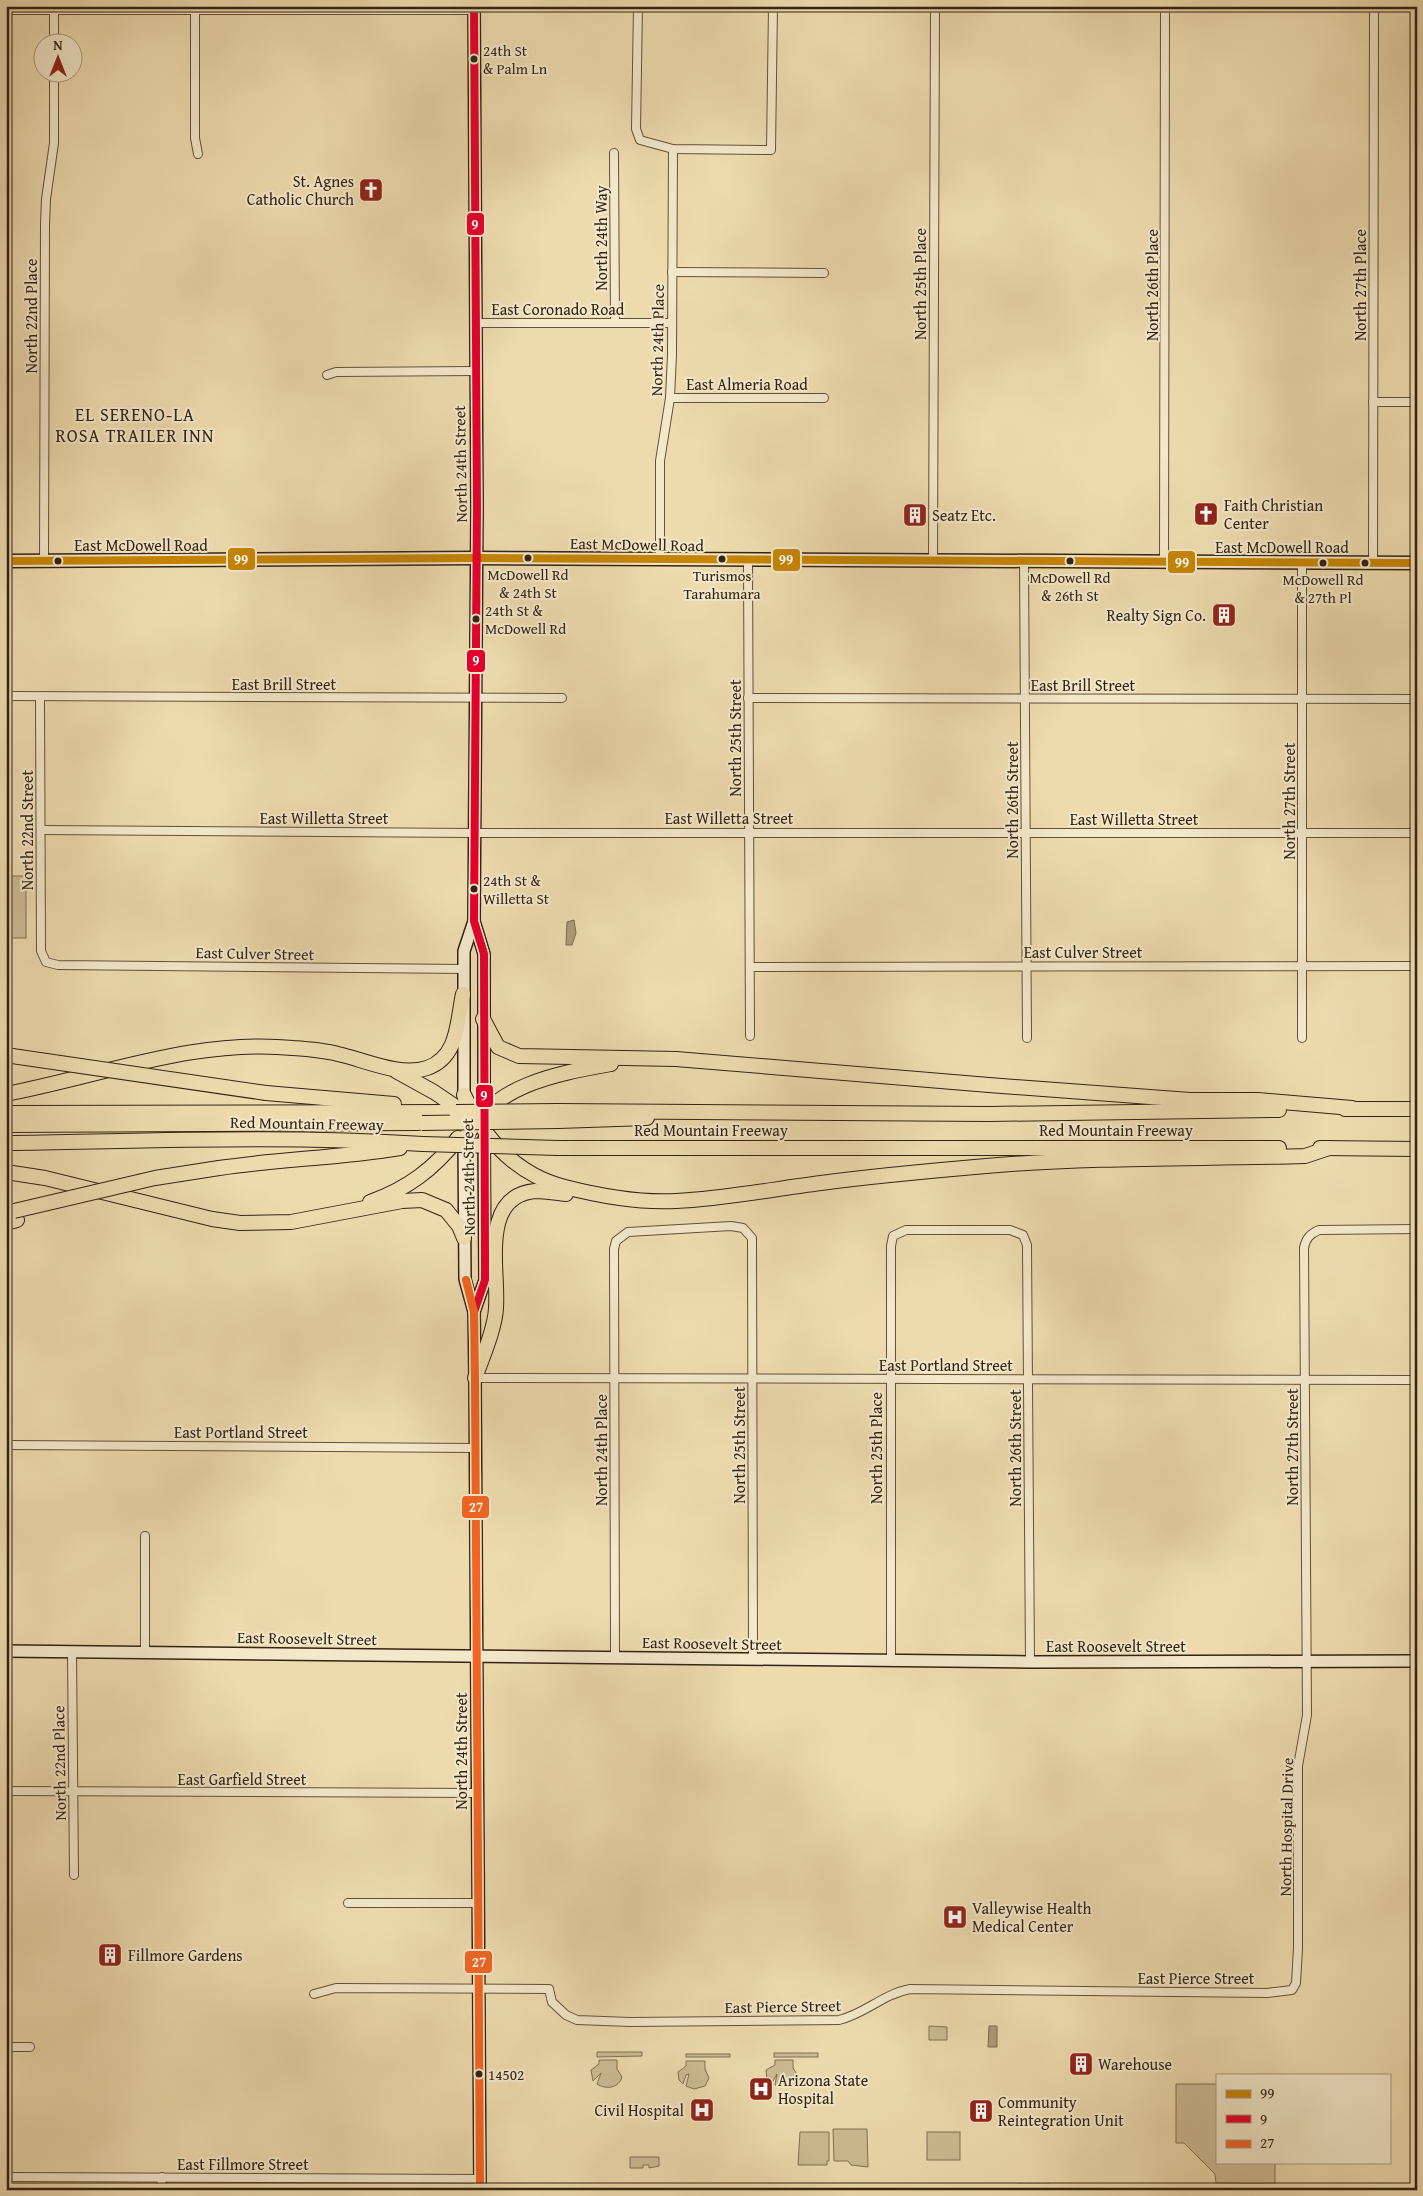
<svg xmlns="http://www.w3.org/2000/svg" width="1423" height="2196" viewBox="0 0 1423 2196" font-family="'Gentium Book Plus',serif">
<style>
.green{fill:#cdbc94;stroke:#807054}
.water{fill:#ae9c7a;stroke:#7d6c52}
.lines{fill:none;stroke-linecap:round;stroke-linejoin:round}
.street-casing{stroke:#62513b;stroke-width:10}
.secondary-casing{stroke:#332315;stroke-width:14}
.primary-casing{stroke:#332315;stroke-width:15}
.highway-casing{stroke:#332315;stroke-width:16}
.street{stroke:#f3e8ca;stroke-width:8}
.secondary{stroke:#f3e8ca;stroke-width:11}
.primary{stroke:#eddbae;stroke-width:12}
.highway{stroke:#eddbae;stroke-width:14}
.highway-bridge-casing{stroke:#332315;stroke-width:16;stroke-linecap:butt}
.highway-bridge{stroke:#eddbae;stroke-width:14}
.bus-1-casing{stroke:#f3e8ca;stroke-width:11}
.bus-2-casing{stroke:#f3e8ca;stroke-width:11}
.bus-3-casing{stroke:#f3e8ca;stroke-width:11}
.bus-1{stroke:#c68505;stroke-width:8}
.bus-2{stroke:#e4002b;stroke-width:8}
.bus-3{stroke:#f26522;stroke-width:8}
.bus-dot{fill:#332315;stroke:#f3e8ca;stroke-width:2}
.labels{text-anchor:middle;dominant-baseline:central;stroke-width:4;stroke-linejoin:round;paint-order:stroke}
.bus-label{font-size:15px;fill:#332315;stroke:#f3e8ca;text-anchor:start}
.poi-label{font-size:16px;fill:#332315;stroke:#f3e8ca;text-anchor:start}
.street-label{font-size:16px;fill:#332315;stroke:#f3e8ca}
.neighbourhood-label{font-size:18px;letter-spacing:1px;fill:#332315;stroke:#f3e8ca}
.line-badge{stroke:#f3e8ca;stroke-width:2}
.badge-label{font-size:14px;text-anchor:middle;font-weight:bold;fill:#fff}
</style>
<rect width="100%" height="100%" fill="#eddbae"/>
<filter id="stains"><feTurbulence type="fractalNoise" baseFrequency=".004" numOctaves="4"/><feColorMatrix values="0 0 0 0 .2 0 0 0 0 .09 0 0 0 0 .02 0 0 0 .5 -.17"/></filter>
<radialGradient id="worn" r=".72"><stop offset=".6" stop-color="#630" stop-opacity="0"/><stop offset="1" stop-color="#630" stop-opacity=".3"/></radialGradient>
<!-- green -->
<g class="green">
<rect x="6" y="876" width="20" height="62"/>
<polygon points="929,2026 947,2027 947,2040 929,2040"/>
<polygon points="597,2052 642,2052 642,2056 597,2057"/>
<rect x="774" y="2053" width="44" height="4"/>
<rect x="686" y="2054" width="44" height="3"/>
<path d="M 599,2060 L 617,2060 L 617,2069 L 622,2077 C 619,2088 606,2090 597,2084 L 601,2073 L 593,2081 L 591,2070 L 599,2064 Z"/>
<polygon points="775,2060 793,2060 793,2068 798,2076 796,2084 784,2087 775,2085 777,2074 772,2083 767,2079 766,2070 775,2065"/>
<polygon points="686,2061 705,2061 705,2069 709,2078 705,2086 694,2089 686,2086 689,2074 686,2075 683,2084 679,2080 678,2072 686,2066"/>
<polygon points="1176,2084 1217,2084 1217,2162 1275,2162 1275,2184 1216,2183 1215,2174 1184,2143 1176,2143"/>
<polygon points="833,2129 867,2129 868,2167 851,2165 848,2161 834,2161"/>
<polygon points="800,2132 829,2132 829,2161 827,2161 827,2165 798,2165"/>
<rect x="927" y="2132" width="33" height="28"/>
<polygon points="630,2157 659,2157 659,2166 649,2168 649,2165 643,2165 643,2168 630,2168"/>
<polygon points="1018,2184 1050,2184 1053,2188 1069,2190 1018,2190"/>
</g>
<!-- water -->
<g class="water">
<polygon points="574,920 576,933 572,945 566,945 567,922"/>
<polygon points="989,2026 997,2026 997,2047 988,2047"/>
</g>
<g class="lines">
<defs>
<g id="street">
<polyline points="638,6 636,129 640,140 673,149 771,150 773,6"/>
<polyline points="54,7 54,42"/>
<polyline points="195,7 195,138 198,154"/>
<polyline points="6,10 474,10"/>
<polyline points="614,153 615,323"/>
<polyline points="672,272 824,273"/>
<polyline points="475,323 671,323"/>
<polyline points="327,375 336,372 475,371"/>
<polyline points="670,398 824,398"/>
<polyline points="1373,402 1417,402"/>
<polyline points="44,561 45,225 46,199 54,143 54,72"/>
<polyline points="660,561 660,461 670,398 672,355 673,149"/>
<polyline points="748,561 750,1036"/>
<polyline points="933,562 935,6"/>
<polyline points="1024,563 1027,1038"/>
<polyline points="1164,563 1165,6"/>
<polyline points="1302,563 1302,1038"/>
<polyline points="1373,564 1374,6"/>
<polyline points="6,696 562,698"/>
<polyline points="40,697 41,951 46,962 58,965 464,969"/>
<polyline points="748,698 1417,699"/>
<polyline points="41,830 474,833 1417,833"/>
<polyline points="750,967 1417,966"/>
<polyline points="475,1378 1417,1380"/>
<polyline points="6,1445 476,1448"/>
<polyline points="145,1536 145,1651"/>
<polyline points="72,1651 74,1875"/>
<polyline points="615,1658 614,1249 616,1241 628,1232 731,1226 743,1228 752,1238 753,1660"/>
<polyline points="891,1661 891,1246 893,1236 906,1230 1010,1230 1023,1235 1027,1245 1030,1662"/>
<polyline points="6,1791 478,1793"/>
<polyline points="348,1903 478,1903"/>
<path d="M 314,1994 L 336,1988 L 549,1989 L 552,2002 L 566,2015 L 577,2020 L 630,2022 L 839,2020 C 865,2014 883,1994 910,1989 L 1267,1993 L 1292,1990 L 1296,1983 L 1298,1948 L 1298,1766 L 1307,1715 L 1304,1248 C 1306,1238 1310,1234 1319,1230 L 1417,1229"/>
<polyline points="6,2047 30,2047"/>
<polyline points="6,2177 480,2179"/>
<polyline points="161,2190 162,2177"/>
</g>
<g id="secondary">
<polyline points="474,6 477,506 474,921 484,954 484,1106"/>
<polyline points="464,1102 464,951 474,921"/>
<polyline points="464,1138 465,1279 474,1312 475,1378 480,2190"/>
<polyline points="474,1312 485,1280 484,1139"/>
<polyline points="6,1651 1030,1662 1417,1661"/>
</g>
<polyline id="primary" points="6,561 476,558 1417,563"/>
<g id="highway">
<polyline points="483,1019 498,1047 519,1056 676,1059 989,1085 1190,1100 1258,1100 1352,1108"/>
<polyline points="6,1055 19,1057"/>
<polyline points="396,1071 434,1092 465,1113"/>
<polyline points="266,1093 394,1104"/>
<path d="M 6,1094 C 101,1076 196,1038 293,1048 C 308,1049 323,1050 338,1054 C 365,1060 400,1077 427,1068 C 459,1057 457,1021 463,994"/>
<path d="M 464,1095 C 485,1140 517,1175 565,1187 C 600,1196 639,1203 676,1201 C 724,1199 773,1189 821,1183 C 880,1175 939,1170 998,1165 C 1100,1157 1203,1159 1305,1156 L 1329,1148"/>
<polyline points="1345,1109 1417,1109"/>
<polyline points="558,1111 989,1114 1279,1110"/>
<polyline points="6,1113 456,1112"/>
<polyline points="472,1118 484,1097"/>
<polyline points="558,1121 647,1118"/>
<polyline points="6,1125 418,1123"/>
<path d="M 464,1141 C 491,1085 555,1074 611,1064"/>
<path d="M 6,1143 C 145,1141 284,1135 423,1144"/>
<polyline points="558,1148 1279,1148"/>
<polyline points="1320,1148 1417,1149"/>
<path d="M 219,1168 C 279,1159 340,1158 400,1148"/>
<polyline points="6,1172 45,1178 212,1219 240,1223 291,1222 402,1201 422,1200 446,1210 459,1226 464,1238"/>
<path d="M 370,1202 C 407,1189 434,1169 458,1138"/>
<polyline points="6,1223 17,1220"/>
<path d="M 475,1378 C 482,1358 495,1329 496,1308 C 499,1271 479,1196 535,1191 C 545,1191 556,1193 566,1194"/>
</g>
</defs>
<!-- street casing -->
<use href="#street" class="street-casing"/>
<!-- secondary casing -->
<use href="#secondary" class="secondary-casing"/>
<!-- primary casing -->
<use href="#primary" class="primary-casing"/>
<!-- highway casing -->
<use href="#highway" class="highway-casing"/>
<!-- street -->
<use href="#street" class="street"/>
<!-- secondary -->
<use href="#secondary" class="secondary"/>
<!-- primary -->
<use href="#primary" class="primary"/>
<!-- highway -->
<use href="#highway" class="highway"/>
<defs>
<g id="highway-bridge">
<polyline points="19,1057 266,1093"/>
<polyline points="456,1112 558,1111"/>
<polyline points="422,1123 558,1121"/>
<polyline points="423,1144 558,1148"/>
<polyline points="14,1211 155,1178 219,1168"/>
</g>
</defs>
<!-- highway-bridge casing -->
<use href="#highway-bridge" class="highway-bridge-casing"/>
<!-- highway-bridge -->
<use href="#highway-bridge" class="highway-bridge"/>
<defs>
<polyline id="bus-1" points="6,561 476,558 1417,563"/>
<polyline id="bus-2" points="474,6 477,506 474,921 484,954 485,1252 485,1280 474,1312"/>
<polyline id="bus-3" points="466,1280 474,1312 475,1378 480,2190"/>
</defs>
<!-- bus-1 casing -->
<use href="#bus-1" class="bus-1-casing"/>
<!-- bus-2 casing -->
<use href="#bus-2" class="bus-2-casing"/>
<!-- bus-3 casing -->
<use href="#bus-3" class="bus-3-casing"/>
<!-- bus-1 -->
<use href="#bus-1" class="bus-1"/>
<!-- bus-2 -->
<use href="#bus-2" class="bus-2"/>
<!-- bus-3 -->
<use href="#bus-3" class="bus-3"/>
</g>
<!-- icons -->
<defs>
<symbol id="church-square" viewBox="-11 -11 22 22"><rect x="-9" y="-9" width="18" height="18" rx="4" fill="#8f2418" stroke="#f3e8ca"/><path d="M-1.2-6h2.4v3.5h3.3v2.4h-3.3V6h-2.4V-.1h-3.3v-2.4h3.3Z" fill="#fff"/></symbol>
<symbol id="building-square" viewBox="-11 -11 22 22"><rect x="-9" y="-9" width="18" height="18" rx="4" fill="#8f2418" stroke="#f3e8ca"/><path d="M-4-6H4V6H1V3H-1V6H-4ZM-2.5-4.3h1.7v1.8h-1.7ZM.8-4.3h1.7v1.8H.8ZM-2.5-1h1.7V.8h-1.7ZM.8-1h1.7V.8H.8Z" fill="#fff"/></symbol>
<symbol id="hospital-square" viewBox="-11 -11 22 22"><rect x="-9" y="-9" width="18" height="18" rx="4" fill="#8f2418" stroke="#f3e8ca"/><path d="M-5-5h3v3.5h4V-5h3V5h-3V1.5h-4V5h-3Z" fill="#fff"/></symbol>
</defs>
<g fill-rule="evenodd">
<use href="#church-square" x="357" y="176" width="28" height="28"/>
<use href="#church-square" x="1192" y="500" width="28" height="28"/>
<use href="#building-square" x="901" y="501" width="28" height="28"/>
<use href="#building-square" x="1210" y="601" width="28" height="28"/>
<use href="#hospital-square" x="941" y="1903" width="28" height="28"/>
<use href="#building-square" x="96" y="1941" width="28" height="28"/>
<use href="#building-square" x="1067" y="2050" width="28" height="28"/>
<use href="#hospital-square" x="747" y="2075" width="28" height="28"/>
<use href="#hospital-square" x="688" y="2096" width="28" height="28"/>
<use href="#building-square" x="967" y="2097" width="28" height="28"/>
</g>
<!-- markers -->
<g class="bus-dot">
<circle cx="474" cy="59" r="4.5"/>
<circle cx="528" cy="558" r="4.5"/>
<circle cx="722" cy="559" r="4.5"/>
<circle cx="58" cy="561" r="4.5"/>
<circle cx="1070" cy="561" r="4.5"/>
<circle cx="1323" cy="563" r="4.5"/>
<circle cx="1365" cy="563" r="4.5"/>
<circle cx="476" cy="619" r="4.5"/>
<circle cx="474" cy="889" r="4.5"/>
<circle cx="479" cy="2074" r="4.5"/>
</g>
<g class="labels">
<!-- bus labels -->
<g class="bus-label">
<text x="483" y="50">24th St<tspan x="483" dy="18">&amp; Palm Ln</tspan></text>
<text x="528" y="574" text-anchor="middle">McDowell Rd<tspan x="528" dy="18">&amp; 24th St</tspan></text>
<text x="722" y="575" text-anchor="middle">Turismos<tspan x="722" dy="18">Tarahumara</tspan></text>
<text x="1070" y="577" text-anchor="middle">McDowell Rd<tspan x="1070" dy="18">&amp; 26th St</tspan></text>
<text x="1323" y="579" text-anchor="middle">McDowell Rd<tspan x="1323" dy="18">&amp; 27th Pl</tspan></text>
<text x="485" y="610">24th St &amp;<tspan x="485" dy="18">McDowell Rd</tspan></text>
<text x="483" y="880">24th St &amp;<tspan x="483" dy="18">Willetta St</tspan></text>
<text x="488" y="2074">14502</text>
</g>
<!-- poi labels -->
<g class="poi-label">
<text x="354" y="181" text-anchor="end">St. Agnes<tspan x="354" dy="18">Catholic Church</tspan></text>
<text x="1224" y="505">Faith Christian<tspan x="1224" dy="18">Center</tspan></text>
<text x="932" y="515">Seatz Etc.</text>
<text x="1206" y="615" text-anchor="end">Realty Sign Co.</text>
<text x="972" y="1908">Valleywise Health<tspan x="972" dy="18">Medical Center</tspan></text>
<text x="128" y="1955">Fillmore Gardens</text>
<text x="1098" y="2064">Warehouse</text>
<text x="778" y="2080">Arizona State<tspan x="778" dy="18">Hospital</tspan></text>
<text x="998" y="2102">Community<tspan x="998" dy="18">Reintegration Unit</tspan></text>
<text x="684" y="2110" text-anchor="end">Civil Hospital</text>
</g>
<!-- street labels -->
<g class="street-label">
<text transform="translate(601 238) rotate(-90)">North 24th Way</text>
<text transform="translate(920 284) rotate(-90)">North 25th Place</text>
<text transform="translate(1152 285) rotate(-90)">North 26th Place</text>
<text transform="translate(1360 285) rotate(-90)">North 27th Place</text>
<text x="558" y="309">East Coronado Road</text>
<text transform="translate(31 316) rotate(-90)">North 22nd Place</text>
<text transform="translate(657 340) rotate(-89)">North 24th Place</text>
<text x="747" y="384">East Almeria Road</text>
<text transform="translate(460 464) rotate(-91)">North 24th Street</text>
<text transform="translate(637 544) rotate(1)">East McDowell Road</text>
<text x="141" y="545">East McDowell Road</text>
<text x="1282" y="547">East McDowell Road</text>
<text x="284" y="684">East Brill Street</text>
<text x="1083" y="685">East Brill Street</text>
<text transform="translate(735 738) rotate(-90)">North 25th Street</text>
<text transform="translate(1012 800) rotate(-90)">North 26th Street</text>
<text transform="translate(1289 801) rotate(-90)">North 27th Street</text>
<text x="324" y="818">East Willetta Street</text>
<text x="729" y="818">East Willetta Street</text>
<text x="1134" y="819">East Willetta Street</text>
<text transform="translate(27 830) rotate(-90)">North 22nd Street</text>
<text x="1083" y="952">East Culver Street</text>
<text transform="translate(255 953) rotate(1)">East Culver Street</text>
<text transform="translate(307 1123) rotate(1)">Red Mountain Freeway</text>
<text x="711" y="1130">Red Mountain Freeway</text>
<text x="1116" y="1130">Red Mountain Freeway</text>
<text transform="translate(468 1177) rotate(-91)">North 24th Street</text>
<text x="946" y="1365">East Portland Street</text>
<text x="241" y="1432">East Portland Street</text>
<text transform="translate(739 1445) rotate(-90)">North 25th Street</text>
<text transform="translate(1292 1447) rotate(-90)">North 27th Street</text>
<text transform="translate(876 1448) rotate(-90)">North 25th Place</text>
<text transform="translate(1015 1448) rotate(-90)">North 26th Street</text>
<text transform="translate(601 1450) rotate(-90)">North 24th Place</text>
<text transform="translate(307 1638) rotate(1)">East Roosevelt Street</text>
<text transform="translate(712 1643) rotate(1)">East Roosevelt Street</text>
<text x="1116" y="1646">East Roosevelt Street</text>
<text transform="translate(461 1751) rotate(-90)">North 24th Street</text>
<text transform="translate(59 1763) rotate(-91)">North 22nd Place</text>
<text x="242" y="1779">East Garfield Street</text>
<text transform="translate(1286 1827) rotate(-89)">North Hospital Drive</text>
<text x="1196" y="1978">East Pierce Street</text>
<text transform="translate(783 2006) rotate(-1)">East Pierce Street</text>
<text x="243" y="2164">East Fillmore Street</text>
</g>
<!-- neighbourhood labels -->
<g class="neighbourhood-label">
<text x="135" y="414">EL SERENO-LA<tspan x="135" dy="21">ROSA TRAILER INN</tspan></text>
</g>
</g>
<g class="line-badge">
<rect x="466" y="212" width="19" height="24" rx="5" fill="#e4002b"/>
<rect x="227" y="547" width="29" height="24" rx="5" fill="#c68505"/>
<rect x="772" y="548" width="29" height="24" rx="5" fill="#c68505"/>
<rect x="1167" y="550" width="29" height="24" rx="5" fill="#c68505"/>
<rect x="466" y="649" width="20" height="24" rx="5" fill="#e4002b"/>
<rect x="475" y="1084" width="19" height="24" rx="5" fill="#e4002b"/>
<rect x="461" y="1495" width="29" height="24" rx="5" fill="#f26522"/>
<rect x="464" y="1950" width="29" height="24" rx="5" fill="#f26522"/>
</g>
<g class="badge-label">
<text x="475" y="229">9</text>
<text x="241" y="564">99</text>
<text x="786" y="564">99</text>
<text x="1182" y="567">99</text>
<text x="476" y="665">9</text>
<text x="484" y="1100">9</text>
<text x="476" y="1512">27</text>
<text x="479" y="1967">27</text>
</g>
<!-- margin -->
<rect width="1423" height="2196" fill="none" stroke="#eddbae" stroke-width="25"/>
<rect x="8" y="8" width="1408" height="2181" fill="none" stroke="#332315" stroke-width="2.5"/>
<rect x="12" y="12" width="1398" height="2171" fill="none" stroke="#332315"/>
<!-- legend -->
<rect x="1216" y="2074" width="175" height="90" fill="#f3e8ca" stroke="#a69982"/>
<rect x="1226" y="2090" width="25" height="8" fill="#c68505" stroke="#a69982"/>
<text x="1260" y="2098" font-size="15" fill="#332315">99</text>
<rect x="1226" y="2115" width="25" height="8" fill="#e4002b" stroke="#a69982"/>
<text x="1260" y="2124" font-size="15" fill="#332315">9</text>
<rect x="1226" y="2140" width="25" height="8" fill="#f26522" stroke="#a69982"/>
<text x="1260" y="2148" font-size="15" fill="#332315">27</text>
<!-- north arrow -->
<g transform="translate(58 58)"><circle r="24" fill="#f3e8ca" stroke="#a69982"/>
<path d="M0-4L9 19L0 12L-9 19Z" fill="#8f2418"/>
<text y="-8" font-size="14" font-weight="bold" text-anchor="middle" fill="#332315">N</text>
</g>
<rect width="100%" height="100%" filter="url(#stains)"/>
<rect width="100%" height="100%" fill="url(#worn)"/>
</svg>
